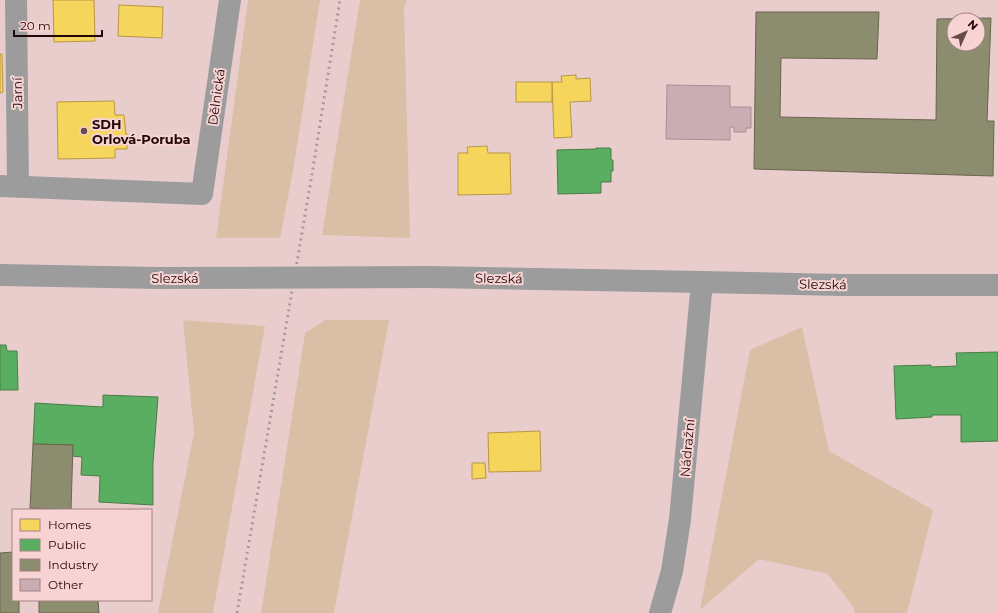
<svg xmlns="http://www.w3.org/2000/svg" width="998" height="613" viewBox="0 0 998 613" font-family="Montserrat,sans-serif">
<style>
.green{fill:#dabfa6}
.homes{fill:#f6d55c;stroke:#b79743}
.public{fill:#5aae61;stroke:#4a7c46}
.industry{fill:#8c8c6e;stroke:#6c644f;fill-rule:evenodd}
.building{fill:#c9adb2;stroke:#a98f94}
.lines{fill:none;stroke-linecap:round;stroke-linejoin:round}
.minor{stroke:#9d9c9d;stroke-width:22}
.rail{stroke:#a59a9a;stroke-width:3;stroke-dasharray:2 4;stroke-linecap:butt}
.minor-bridge{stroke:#9d9c9d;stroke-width:22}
.poi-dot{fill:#684c4d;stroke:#f7d4d3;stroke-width:1.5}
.labels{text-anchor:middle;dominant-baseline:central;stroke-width:4;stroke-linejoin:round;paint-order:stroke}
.street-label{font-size:13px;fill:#230608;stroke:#f7d4d3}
.poi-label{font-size:13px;font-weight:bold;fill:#230608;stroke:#f7d4d3;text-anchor:start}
</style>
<rect width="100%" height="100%" fill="#e9cdcd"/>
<!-- green -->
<g class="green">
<polygon points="248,0 320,0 293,171 280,238 216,238"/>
<polygon points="360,0 407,0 404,8 410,238 322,235"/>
<polygon points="183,320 265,326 213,613 158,613 194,433"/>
<polygon points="325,320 389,320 334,613 261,613 305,333"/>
<polygon points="802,327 829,451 933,510 907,613 854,613 854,608 828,574 759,559 700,610 750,350"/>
</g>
<!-- homes -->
<g class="homes">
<polygon points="53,0 94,0 95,41 54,42"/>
<polygon points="119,5 163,7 162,38 118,36"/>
<polygon points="0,54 2,54 3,92 0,93"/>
<polygon points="576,75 576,79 590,78 591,101 570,102 572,137 554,138 552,82 562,82 561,76"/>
<rect x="516" y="82" width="36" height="20"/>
<polygon points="114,101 115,115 124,115 126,134 127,134 127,149 115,149 115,158 58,159 57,102"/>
<polygon points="487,146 488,153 510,153 511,194 458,195 458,153 468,153 467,147"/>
<polygon points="540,431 541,471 489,472 488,433"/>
<polygon points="472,463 485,463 486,478 472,479"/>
</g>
<!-- public -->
<g class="public">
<polygon points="596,148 610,148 611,149 611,160 613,160 613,171 611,171 611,182 601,182 601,193 558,194 557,150 596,149"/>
<polygon points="0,345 6,345 7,351 17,351 18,390 0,390"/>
<polygon points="998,352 998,441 961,442 961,415 932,415 932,417 896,419 894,366 931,365 931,367 957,366 956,353"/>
<polygon points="103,395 158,397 153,463 153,505 99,502 100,476 81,475 82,457 72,456 73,445 33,444 35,403 103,407"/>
</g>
<!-- industry -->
<g class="industry">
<path d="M 756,12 L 879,12 L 877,59 L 781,58 L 780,117 L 936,120 L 937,19 L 991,18 L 987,121 L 994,121 L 993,176 L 754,169 ZM 954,20 L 978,20 L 978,44 L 954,44 Z"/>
<polygon points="33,444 73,445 71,510 30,508"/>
<polygon points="13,552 13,600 19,600 19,613 0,613 0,553"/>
<polygon points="39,600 98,600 99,613 39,613"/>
</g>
<!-- building -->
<polygon class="building" points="667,85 730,86 730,107 751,107 751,128 746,128 746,132 734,132 734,127 730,127 730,140 666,139"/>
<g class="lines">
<!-- minor -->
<g class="minor">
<polyline points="16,0 18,186"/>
<polyline points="0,186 202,194 230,0"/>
<polyline points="0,275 159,278"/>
<polyline points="430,277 702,282 841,285 998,285"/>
<polyline points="660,613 672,571 680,519 702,282"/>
</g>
<!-- rail -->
<polyline class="rail" points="237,613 312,174 340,0"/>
<!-- minor-bridge -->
<polyline class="minor-bridge" points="159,278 430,277"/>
</g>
<!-- markers -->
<circle class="poi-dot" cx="84" cy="131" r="4"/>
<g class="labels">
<!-- street labels -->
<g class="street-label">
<text transform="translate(17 93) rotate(-91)">Jarní</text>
<text transform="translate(216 97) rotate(-82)">Dělnická</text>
<text x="175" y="278">Slezská</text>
<text transform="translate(499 278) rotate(1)">Slezská</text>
<text transform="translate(823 284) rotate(1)">Slezská</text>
<text transform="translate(687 448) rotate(-85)">Nádražní</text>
</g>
<!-- poi labels -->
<g class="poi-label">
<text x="92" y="124">SDH<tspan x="92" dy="15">Orlová-Poruba</tspan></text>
</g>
</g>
<!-- legend -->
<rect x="12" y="509" width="140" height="92" fill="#f7d4d3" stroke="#a28282"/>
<rect x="20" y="519" width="20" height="12" fill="#f6d55c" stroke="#a28282"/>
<text x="48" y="529" font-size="12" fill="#230608">Homes</text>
<rect x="20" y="539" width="20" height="12" fill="#5aae61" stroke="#a28282"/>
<text x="48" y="549" font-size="12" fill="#230608">Public</text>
<rect x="20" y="559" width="20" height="12" fill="#8c8c6e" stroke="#a28282"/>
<text x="48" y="569" font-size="12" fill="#230608">Industry</text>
<rect x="20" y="579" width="20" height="12" fill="#c9adb2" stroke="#a28282"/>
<text x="48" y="589" font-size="12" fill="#230608">Other</text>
<!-- north arrow -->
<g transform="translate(966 32) rotate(45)"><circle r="19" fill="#f7d4d3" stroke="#a28282"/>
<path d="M0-3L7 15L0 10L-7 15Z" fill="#684c4d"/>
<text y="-6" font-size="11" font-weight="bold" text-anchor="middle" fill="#230608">N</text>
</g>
<!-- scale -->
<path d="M14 30v6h88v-6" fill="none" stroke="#230608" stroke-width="2"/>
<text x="20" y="30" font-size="12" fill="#230608" stroke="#f7d4d3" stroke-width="3" paint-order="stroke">20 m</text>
</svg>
